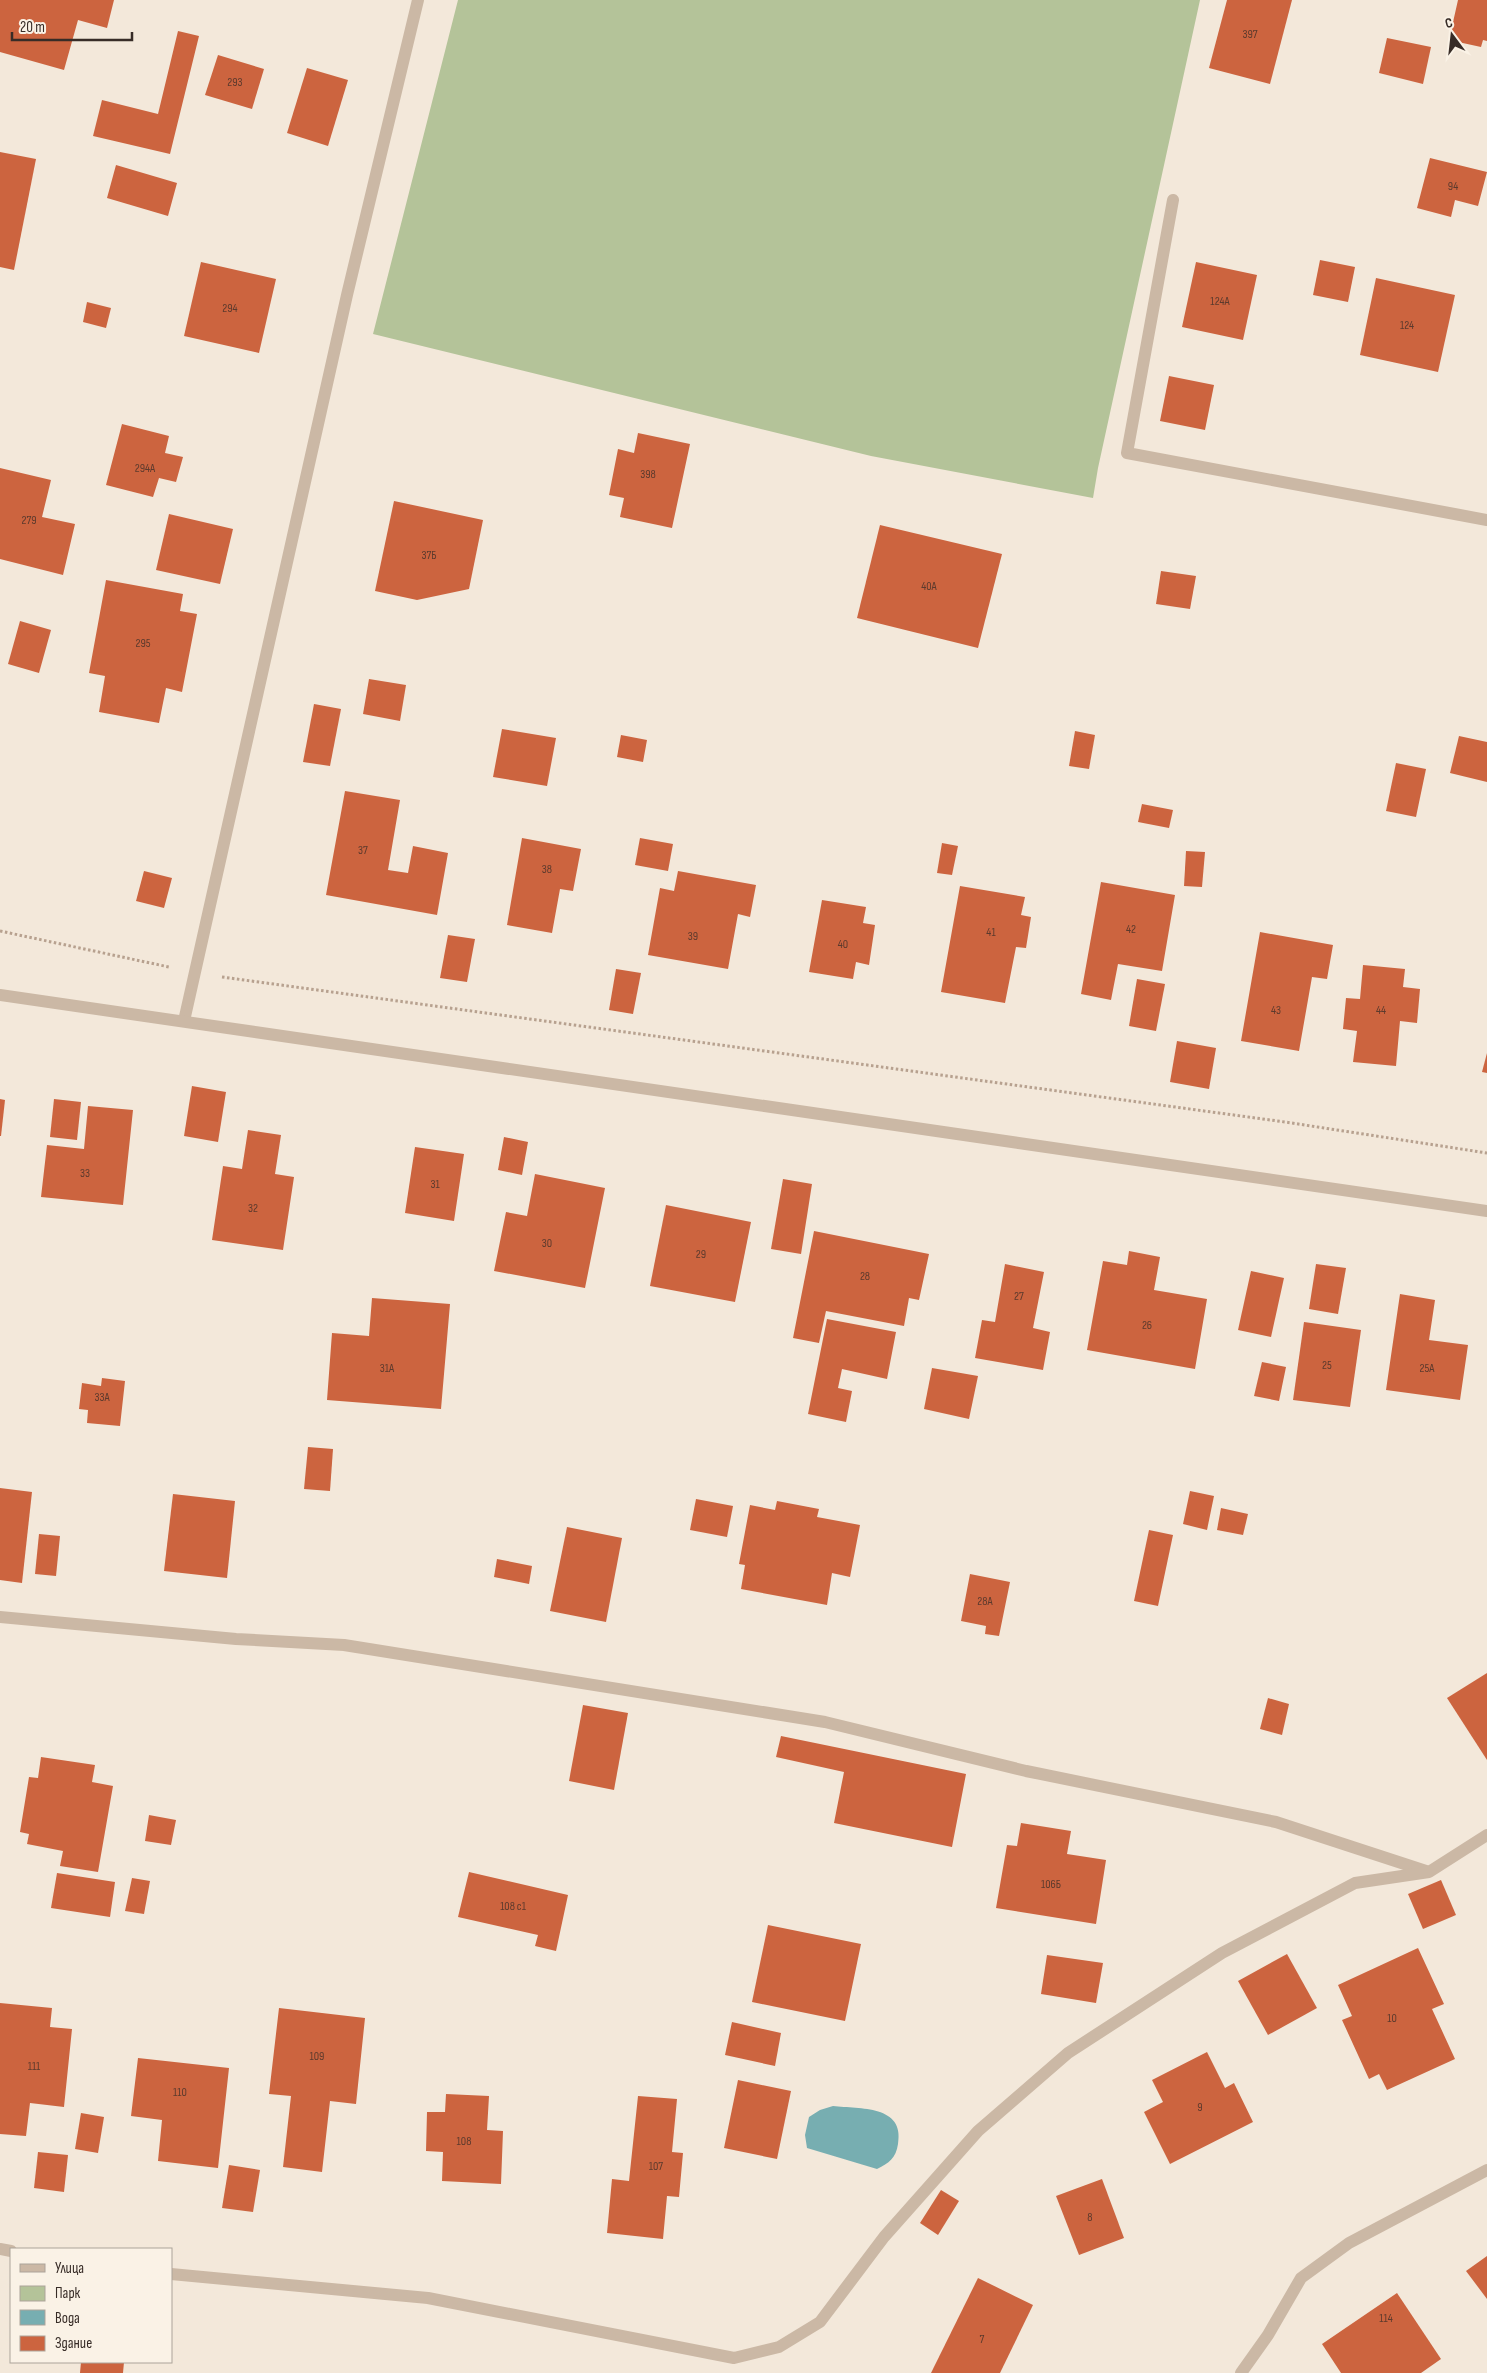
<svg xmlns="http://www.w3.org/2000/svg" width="1487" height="2373" viewBox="0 0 1487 2373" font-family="'Sofia Sans Condensed',sans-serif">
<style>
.green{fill:#b4c399}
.water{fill:#77aeb1}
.building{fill:#cc643f}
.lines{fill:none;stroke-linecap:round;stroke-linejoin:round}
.path{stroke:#b7a18f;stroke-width:3;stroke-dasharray:2.5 2.5;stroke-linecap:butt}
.service{stroke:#cbb8a5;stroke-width:12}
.minor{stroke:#cbb8a5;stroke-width:12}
.tertiary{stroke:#cbb8a5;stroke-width:12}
.labels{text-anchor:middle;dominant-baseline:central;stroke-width:4.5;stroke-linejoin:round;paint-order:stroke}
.number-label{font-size:12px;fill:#5c3a2d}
</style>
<rect width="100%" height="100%" fill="#f3e8da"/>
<!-- green -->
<polygon class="green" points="458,0 1200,0 1098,468 1093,498 871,456 373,334"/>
<!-- water -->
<path class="water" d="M 833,2106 C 860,2109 905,2105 898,2144 C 896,2158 889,2163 877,2169 L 807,2148 L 805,2135 L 809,2117 L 820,2110 Z"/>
<!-- building -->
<g class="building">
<polygon points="0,0 114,0 107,28 78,20 64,70 0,52"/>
<polygon points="1227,0 1292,0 1270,84 1209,68"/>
<polygon points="1458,0 1487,0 1487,41 1483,40 1481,47 1449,40"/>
<polygon points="178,31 199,36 170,154 93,136 102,100 158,114"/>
<polygon points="1387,38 1431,47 1423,84 1379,73"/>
<polygon points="218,55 264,69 252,109 205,95"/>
<polygon points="307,68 348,80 328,146 287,133"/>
<polygon points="0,152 36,159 14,270 0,267"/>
<polygon points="1430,158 1487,172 1478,206 1455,200 1451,217 1417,208"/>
<polygon points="116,165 177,183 168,216 107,198"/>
<polygon points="1320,260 1355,267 1348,302 1313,295"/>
<polygon points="201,262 276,279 259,353 184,336"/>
<polygon points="1196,262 1257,275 1243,340 1182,327"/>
<polygon points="1376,278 1455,295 1438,372 1360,355"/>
<polygon points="87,302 111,308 106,328 83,322"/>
<polygon points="1169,376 1214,385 1205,430 1160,421"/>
<polygon points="122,424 169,436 165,453 183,457 176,482 159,478 153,497 106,485"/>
<polygon points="638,433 690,444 672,528 620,517 624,498 609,495 618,449 634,453"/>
<polygon points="0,468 51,480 42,517 75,524 63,575 0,559"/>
<polygon points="394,501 483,520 469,589 417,600 375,591"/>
<polygon points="169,514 233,529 220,584 156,570"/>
<polygon points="880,525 1002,554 978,648 857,618"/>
<polygon points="1161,571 1196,576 1190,609 1156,604"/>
<polygon points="106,580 183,594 180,611 197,614 182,692 166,688 159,723 99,712 105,676 89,673"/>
<polygon points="20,621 51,630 39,673 8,664"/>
<polygon points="369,679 406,685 400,721 363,714"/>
<polygon points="314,704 341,709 330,766 303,762"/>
<polygon points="502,729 556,738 547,786 493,777"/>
<polygon points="1075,731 1095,735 1089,769 1069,766"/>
<polygon points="621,735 647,740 643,762 617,757"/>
<polygon points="1459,736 1487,742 1487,782 1450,773"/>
<polygon points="1396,763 1426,769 1416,817 1386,811"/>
<polygon points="345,791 400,800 388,870 408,873 413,846 448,853 437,915 326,895"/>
<polygon points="1142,804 1173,810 1169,828 1138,822"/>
<polygon points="522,838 581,849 573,891 560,889 552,933 507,925"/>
<polygon points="640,838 673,844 668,871 635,865"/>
<polygon points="942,843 958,846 952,875 937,873"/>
<polygon points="1186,851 1205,852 1202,887 1184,886"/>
<polygon points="144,871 172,878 164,908 136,901"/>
<polygon points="678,871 756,885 750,917 738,914 728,969 648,955 660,888 674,891"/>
<polygon points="1101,882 1175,895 1162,971 1118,964 1111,1000 1081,994"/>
<polygon points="960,886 1025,897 1021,915 1031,917 1026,948 1016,947 1005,1003 941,992"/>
<polygon points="822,900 866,907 863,923 875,925 869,965 856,962 853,979 809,972"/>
<polygon points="1260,932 1333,945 1327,979 1312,977 1299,1051 1241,1041"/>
<polygon points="448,935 475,939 467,982 440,978"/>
<polygon points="1363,965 1405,969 1403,987 1420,989 1417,1023 1400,1021 1396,1066 1353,1062 1357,1031 1343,1029 1346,998 1360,999"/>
<polygon points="616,969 641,973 633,1014 609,1010"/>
<polygon points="1137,979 1165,984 1156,1031 1129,1026"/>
<polygon points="1177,1041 1216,1048 1209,1089 1170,1082"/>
<polygon points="1487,1053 1487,1073 1482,1072"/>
<polygon points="192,1086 226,1092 218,1142 184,1136"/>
<polygon points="0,1099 5,1100 1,1136 0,1136"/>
<polygon points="54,1099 81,1102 77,1140 50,1137"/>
<polygon points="88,1106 133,1110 123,1205 41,1197 47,1145 84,1149"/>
<polygon points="248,1130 281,1135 275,1174 294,1177 283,1250 212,1240 223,1166 242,1169"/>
<polygon points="504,1137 528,1142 522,1175 498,1170"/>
<polygon points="415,1147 464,1154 454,1221 405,1213"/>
<polygon points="535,1174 605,1188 585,1288 494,1271 506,1212 527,1216"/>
<polygon points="783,1179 812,1184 801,1254 771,1249"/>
<polygon points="666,1205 751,1222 735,1302 650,1286"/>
<polygon points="814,1231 929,1254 919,1300 909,1298 904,1326 826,1311 819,1343 793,1338"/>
<polygon points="1129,1251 1160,1257 1154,1290 1207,1299 1195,1369 1087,1350 1103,1261 1127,1265"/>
<polygon points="1005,1264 1044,1272 1033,1328 1050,1332 1043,1370 975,1358 982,1320 995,1322"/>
<polygon points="1316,1264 1346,1268 1338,1314 1309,1309"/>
<polygon points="1251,1271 1284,1278 1271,1337 1238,1330"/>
<polygon points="1400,1294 1435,1300 1429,1340 1468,1345 1460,1400 1386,1390"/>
<polygon points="372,1298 450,1304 441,1409 327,1400 332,1333 369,1336"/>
<polygon points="827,1319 896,1332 887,1379 842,1369 838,1388 852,1391 846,1422 808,1414"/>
<polygon points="1304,1322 1361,1330 1350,1407 1293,1400"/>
<polygon points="1262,1362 1286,1367 1279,1401 1254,1396"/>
<polygon points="932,1368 978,1376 969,1419 924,1409"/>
<polygon points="102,1378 125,1381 120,1426 87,1423 88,1410 79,1409 82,1383 101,1386"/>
<polygon points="308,1447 333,1449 330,1491 304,1489"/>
<polygon points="0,1488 32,1492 22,1583 0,1580"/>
<polygon points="1190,1491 1214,1496 1207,1530 1183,1524"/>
<polygon points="173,1494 235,1501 227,1578 164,1571"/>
<polygon points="696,1499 733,1506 727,1537 690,1530"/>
<polygon points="777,1501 819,1509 817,1517 860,1525 850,1577 832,1573 827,1605 741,1589 745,1565 739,1564 750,1505 775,1510"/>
<polygon points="1221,1508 1248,1514 1243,1535 1217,1530"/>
<polygon points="567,1527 622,1538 606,1622 550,1611"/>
<polygon points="1149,1530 1173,1535 1158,1606 1134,1601"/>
<polygon points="39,1534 60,1536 56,1576 35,1574"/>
<polygon points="497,1559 532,1566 529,1584 494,1577"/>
<polygon points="970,1574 1010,1582 999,1636 985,1634 986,1626 961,1621"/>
<polygon points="1487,1673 1487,1760 1447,1698"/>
<polygon points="1268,1698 1289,1704 1282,1735 1260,1729"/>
<polygon points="583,1705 628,1713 614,1790 569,1781"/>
<polygon points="781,1736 966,1774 952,1847 834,1823 844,1772 776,1757"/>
<polygon points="41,1757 95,1765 92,1782 113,1786 98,1872 60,1866 63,1851 27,1844 29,1834 20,1832 29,1777 38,1778"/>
<polygon points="149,1815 176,1820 171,1845 145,1841"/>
<polygon points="1021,1823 1071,1831 1067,1854 1106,1860 1096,1924 996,1908 1007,1845 1017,1846"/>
<polygon points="469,1872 568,1895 556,1951 535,1946 538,1935 458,1917"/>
<polygon points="57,1873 115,1882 110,1917 51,1908"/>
<polygon points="132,1878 150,1881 144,1914 125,1911"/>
<polygon points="1441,1880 1456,1915 1423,1929 1408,1894"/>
<polygon points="768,1925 861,1944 845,2021 752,2002"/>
<polygon points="1418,1948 1444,2004 1432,2009 1455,2059 1387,2090 1379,2074 1369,2079 1342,2020 1352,2016 1338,1985"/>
<polygon points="1287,1954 1317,2008 1268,2035 1238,1981"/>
<polygon points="1047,1955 1103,1963 1096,2003 1041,1994"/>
<polygon points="0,2003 52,2008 50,2027 72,2029 64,2107 30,2103 26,2136 0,2134"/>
<polygon points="279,2008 365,2018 356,2104 330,2101 322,2172 283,2167 291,2096 269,2094"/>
<polygon points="732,2022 781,2033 775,2066 725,2055"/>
<polygon points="1207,2052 1225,2088 1234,2083 1253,2122 1170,2164 1144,2112 1163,2102 1152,2080"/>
<polygon points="138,2058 229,2068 218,2168 158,2161 162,2120 131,2116"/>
<polygon points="738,2080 791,2091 777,2159 724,2148"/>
<polygon points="446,2094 489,2096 487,2130 503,2131 501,2184 442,2181 443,2152 426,2151 427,2112 445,2112"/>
<polygon points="638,2096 677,2099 672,2152 683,2153 679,2197 667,2196 663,2239 607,2233 612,2179 629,2181"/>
<polygon points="81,2113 104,2117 98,2153 75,2149"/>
<polygon points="38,2152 68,2155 64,2192 34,2188"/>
<polygon points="229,2165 260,2170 253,2212 222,2208"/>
<polygon points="1102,2179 1124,2238 1079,2255 1056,2196"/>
<polygon points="941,2190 959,2201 938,2235 920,2223"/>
<polygon points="1487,2256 1487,2299 1466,2271"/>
<polygon points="978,2278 1033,2305 1000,2373 931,2373"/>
<polygon points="1397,2293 1441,2359 1421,2373 1341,2373 1322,2344"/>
<polygon points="81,2362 124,2362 123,2373 80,2373"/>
</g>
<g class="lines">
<!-- path -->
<g class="path">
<polyline points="0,931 169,967"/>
<polyline points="222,977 1285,1122 1487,1153"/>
</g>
<!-- service -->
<polyline class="service" points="1173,200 1127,453 1487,520"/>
<!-- minor -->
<g class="minor">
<polyline points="184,1021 347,295 418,0"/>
<polyline points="0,1617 236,1639 344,1645 825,1722 1026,1771 1276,1822 1426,1871"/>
<polyline points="0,2249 11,2251"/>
<polyline points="171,2274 428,2298 734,2358 779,2347 820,2322 884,2237 978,2131 1068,2053 1222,1953 1355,1883 1429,1872 1487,1835"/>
<polyline points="1241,2373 1268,2335 1301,2278 1349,2243 1487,2170"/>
</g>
<!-- tertiary -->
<polyline class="tertiary" points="0,995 1487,1211"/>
</g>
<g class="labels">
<!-- number labels -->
<g class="number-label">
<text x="1250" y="34">397</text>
<text x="235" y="82">293</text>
<text x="1453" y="186">94</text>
<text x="1220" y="301">124А</text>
<text x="230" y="308">294</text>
<text x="1407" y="325">124</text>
<text x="145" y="468">294А</text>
<text x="648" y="474">398</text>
<text x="29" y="520">279</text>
<text x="429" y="555">37Б</text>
<text x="929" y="586">40А</text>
<text x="143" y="643">295</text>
<text x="363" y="850">37</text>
<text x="547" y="869">38</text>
<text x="1131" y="929">42</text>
<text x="991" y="932">41</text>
<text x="693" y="936">39</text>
<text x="843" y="944">40</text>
<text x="1276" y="1010">43</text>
<text x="1381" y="1010">44</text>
<text x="85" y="1173">33</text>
<text x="435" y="1184">31</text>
<text x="253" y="1208">32</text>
<text x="547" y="1243">30</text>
<text x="701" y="1254">29</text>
<text x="865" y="1276">28</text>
<text x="1019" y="1296">27</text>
<text x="1147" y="1325">26</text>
<text x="1327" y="1365">25</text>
<text x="387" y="1368">31А</text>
<text x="1427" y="1368">25А</text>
<text x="102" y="1397">33А</text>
<text x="985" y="1601">28А</text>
<text x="1051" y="1884">106Б</text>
<text x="513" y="1906">108 с1</text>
<text x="1392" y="2018">10</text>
<text x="317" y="2056">109</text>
<text x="34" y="2066">111</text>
<text x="180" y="2092">110</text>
<text x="1200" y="2107">9</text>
<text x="464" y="2141">108</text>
<text x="656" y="2166">107</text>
<text x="1090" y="2217">8</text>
<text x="1386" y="2318">114</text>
<text x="982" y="2339">7</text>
</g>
</g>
<!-- legend -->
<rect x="10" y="2248" width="162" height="115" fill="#faf2e6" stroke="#aca39a"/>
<rect x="20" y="2264" width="25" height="8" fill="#cbb8a5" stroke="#aca39a"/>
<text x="55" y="2273" font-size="15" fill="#372c27">Улица</text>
<rect x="20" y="2286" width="25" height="15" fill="#b4c399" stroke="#aca39a"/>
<text x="55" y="2298" font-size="15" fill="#372c27">Парк</text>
<rect x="20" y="2310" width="25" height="15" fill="#77aeb1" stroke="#aca39a"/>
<text x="55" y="2323" font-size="15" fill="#372c27">Вода</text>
<rect x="20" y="2336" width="25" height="15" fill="#cc643f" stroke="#aca39a"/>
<text x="55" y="2348" font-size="15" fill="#372c27">Здание</text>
<!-- north arrow -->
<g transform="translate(1452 35) rotate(345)" stroke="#faf2e6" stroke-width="4" paint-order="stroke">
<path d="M0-4L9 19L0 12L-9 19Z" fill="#372c27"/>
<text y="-8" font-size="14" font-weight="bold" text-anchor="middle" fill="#372c27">С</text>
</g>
<!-- scale -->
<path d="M12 32v8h120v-8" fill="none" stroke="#372c27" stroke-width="2.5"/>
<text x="20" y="32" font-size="15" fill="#372c27" stroke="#faf2e6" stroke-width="4" paint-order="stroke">20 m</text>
</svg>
